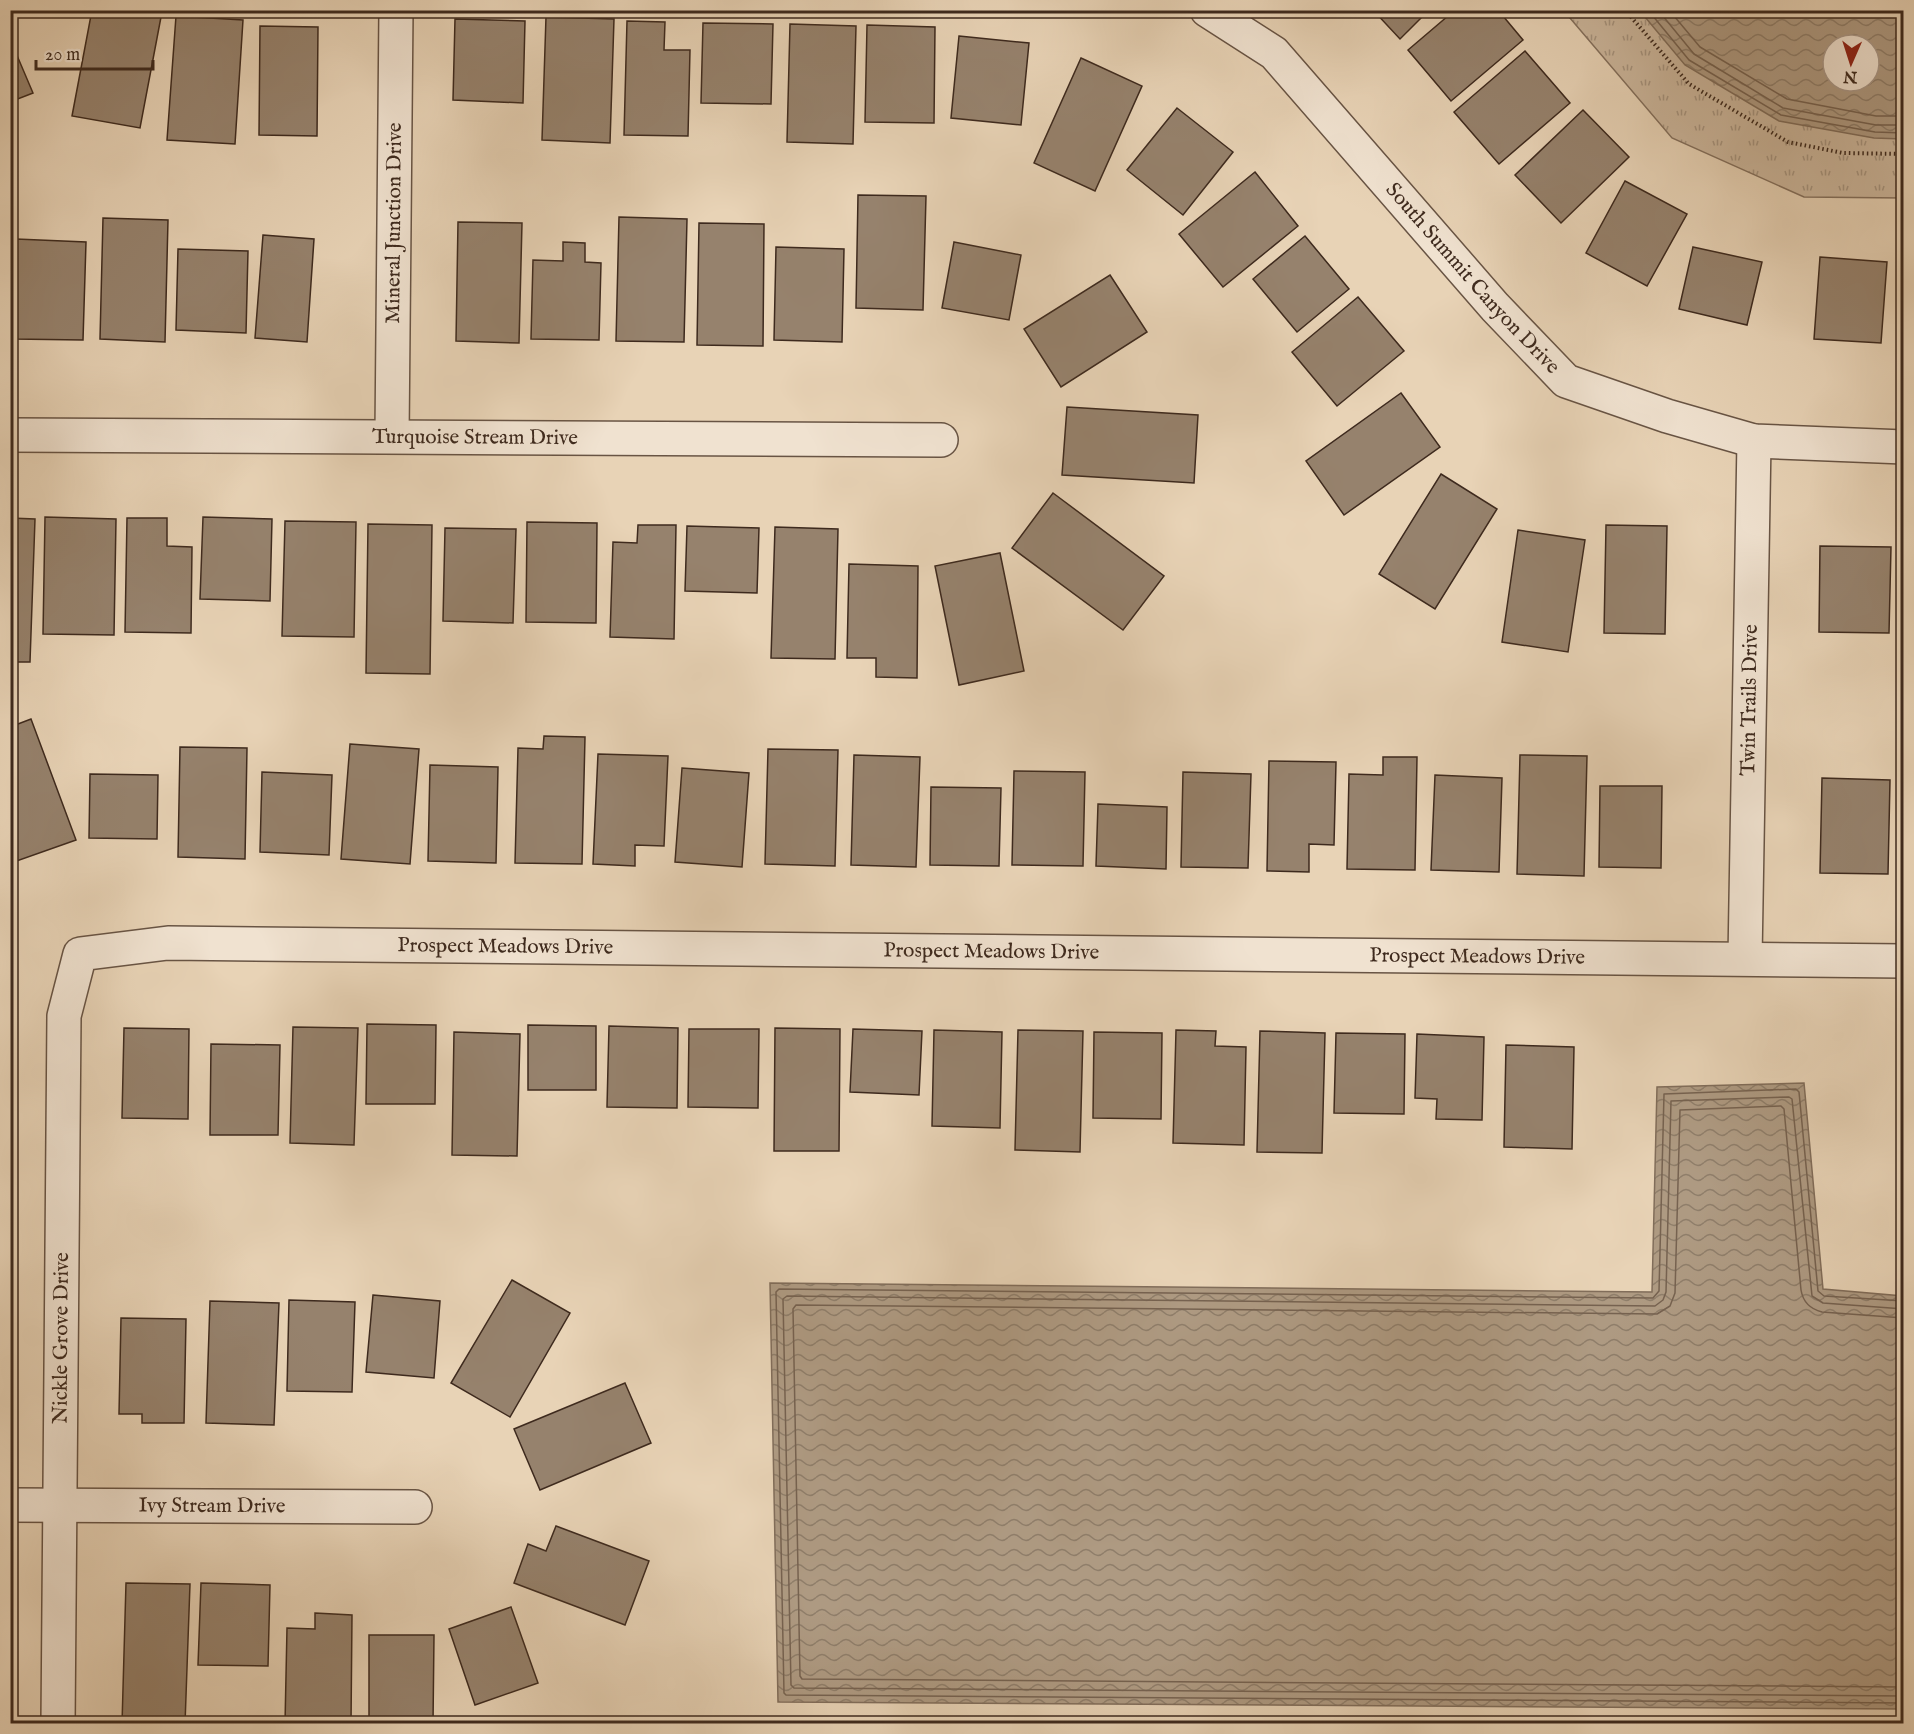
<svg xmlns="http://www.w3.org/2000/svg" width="1914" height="1734" viewBox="0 0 1914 1734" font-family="'IM FELL English',serif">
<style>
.grass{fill:url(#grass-tufts);stroke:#84705d;stroke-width:1.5;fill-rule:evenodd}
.water{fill:url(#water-waves);stroke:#816d5a;stroke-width:1.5;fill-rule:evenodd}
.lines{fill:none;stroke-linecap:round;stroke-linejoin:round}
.shore{stroke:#766250;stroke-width:1.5}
.building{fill:#96826d;stroke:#3e2a1e;stroke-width:1.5}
.street-casing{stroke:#685444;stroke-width:36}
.path{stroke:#3e2a1e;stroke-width:4;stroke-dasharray:1.5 3;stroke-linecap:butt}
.street{stroke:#f0e2d0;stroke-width:33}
.labels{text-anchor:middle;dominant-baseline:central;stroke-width:5;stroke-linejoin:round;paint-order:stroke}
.street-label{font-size:21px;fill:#3e2a1e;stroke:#f0e2d0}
</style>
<defs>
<pattern id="grass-tufts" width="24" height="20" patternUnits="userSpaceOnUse" patternTransform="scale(1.5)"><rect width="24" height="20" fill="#cbb69c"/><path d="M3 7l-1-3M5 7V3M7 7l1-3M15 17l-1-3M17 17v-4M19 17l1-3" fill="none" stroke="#a6947f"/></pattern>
<pattern id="water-waves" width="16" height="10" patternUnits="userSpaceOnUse" patternTransform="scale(1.5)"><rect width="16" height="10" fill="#ae9a82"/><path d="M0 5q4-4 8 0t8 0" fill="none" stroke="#8f7e6a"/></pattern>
</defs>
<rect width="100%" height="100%" fill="#e8d3b6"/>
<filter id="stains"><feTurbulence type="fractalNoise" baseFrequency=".00333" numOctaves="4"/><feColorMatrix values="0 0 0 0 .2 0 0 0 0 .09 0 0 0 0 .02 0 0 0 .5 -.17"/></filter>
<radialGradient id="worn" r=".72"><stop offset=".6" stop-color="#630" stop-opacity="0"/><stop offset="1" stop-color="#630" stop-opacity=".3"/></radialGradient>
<!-- grass -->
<path class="grass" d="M 1564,11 L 1903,11 L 1903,198 L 1804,197 L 1672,138 ZM 1833,45 L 1869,45 L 1869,81 L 1833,81 Z"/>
<!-- water -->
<g class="water">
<path d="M 1640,11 L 1903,11 L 1903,139 L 1874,138 L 1779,121 L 1685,65 ZM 1833,45 L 1869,45 L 1869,81 L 1833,81 Z"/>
<polygon points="1804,1083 1823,1289 1903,1296 1903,1709 778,1702 770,1283 1652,1292 1657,1087"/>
</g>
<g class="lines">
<!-- shore -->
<g class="shore">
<polyline points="1648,10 1689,60 1781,115 1875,132 1904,133"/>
<polyline points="1658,10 1694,54 1783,108 1876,125 1904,125"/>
<polyline points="1669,10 1700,47 1787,99 1876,116 1904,116"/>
<polyline points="1904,1301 1824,1296 1818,1291 1799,1092 1796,1089 1664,1094 1659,1291 1653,1298 779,1289 776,1292 784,1693 786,1695 1904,1703"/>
<polyline points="1904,1309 1823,1303 1812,1296 1792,1099 1789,1097 1671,1101 1666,1292 1663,1300 1655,1306 787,1296 783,1299 791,1685 794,1688 1904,1696"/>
<path d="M 1904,1318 L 1822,1312 C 1810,1309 1803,1302 1801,1290 L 1784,1109 L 1781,1106 L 1680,1110 L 1675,1293 L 1670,1306 L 1657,1314 L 796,1305 L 793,1309 L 800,1676 L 802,1679 L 1904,1687"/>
</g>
</g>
<!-- building -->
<g class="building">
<polygon points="92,10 124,10 161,17 140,128 72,116"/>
<polygon points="1373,10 1429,10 1400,39"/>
<polygon points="1455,10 1498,10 1523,40 1451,101 1408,50"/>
<polygon points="176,16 243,20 235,144 167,140"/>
<polygon points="546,17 614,19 610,143 542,140"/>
<polygon points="455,19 525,21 523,103 453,100"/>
<polygon points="627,21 665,22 664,50 690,50 688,136 624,135"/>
<polygon points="703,23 773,24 771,104 701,103"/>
<polygon points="790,24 856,26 853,144 787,142"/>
<polygon points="867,25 935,27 934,123 865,122"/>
<polygon points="260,26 318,27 317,136 259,135"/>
<polygon points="959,36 1029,43 1021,125 951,118"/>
<polygon points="10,39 33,93 10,102"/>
<polygon points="1525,51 1570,103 1499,164 1454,112"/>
<polygon points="1081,58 1142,86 1095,191 1034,163"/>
<polygon points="1177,108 1233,152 1183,215 1127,170"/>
<polygon points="1583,110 1629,157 1561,223 1515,175"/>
<polygon points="1255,172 1298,226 1223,287 1179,234"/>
<polygon points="1625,181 1687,214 1647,286 1586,253"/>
<polygon points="858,195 926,196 923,310 856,308"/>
<polygon points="619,217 687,219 684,342 616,341"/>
<polygon points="103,218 168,220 165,342 100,339"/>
<polygon points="458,222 522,223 519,343 456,341"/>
<polygon points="699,223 764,224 763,346 697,345"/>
<polygon points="263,235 314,239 307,342 255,338"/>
<polygon points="1305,236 1349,289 1297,332 1253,279"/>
<polygon points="16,239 86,242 83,340 13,339"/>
<polygon points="563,242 585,243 585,262 601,263 599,340 531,339 533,260 563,261"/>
<polygon points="954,242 1021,255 1009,320 942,308"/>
<polygon points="776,247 844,249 842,342 774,340"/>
<polygon points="1693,247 1762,262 1747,325 1679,309"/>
<polygon points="1902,248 1904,248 1904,335 1900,335"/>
<polygon points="178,249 248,251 246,333 176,330"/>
<polygon points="1820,257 1887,262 1881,343 1814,339"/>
<polygon points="1110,275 1147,332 1061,387 1024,329"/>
<polygon points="1358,297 1404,351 1337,406 1292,352"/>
<polygon points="1401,393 1440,447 1344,515 1306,461"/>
<polygon points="1067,407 1198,415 1194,483 1062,475"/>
<polygon points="1441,474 1497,509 1435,609 1379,574"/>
<polygon points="1053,493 1164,576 1123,630 1012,548"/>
<polygon points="45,517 116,519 114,635 43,634"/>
<polygon points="203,517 272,519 270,601 200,599"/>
<polygon points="10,518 35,519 30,662 10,662"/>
<polygon points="127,518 167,518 167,546 192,547 191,633 125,632"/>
<polygon points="285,521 356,522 354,637 282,636"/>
<polygon points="527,522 597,523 596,623 526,622"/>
<polygon points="368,524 432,525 430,674 366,673"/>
<polygon points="638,525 676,525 674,639 610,637 613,542 637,543"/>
<polygon points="1606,525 1667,526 1665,634 1604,633"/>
<polygon points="687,526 759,528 757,593 685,591"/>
<polygon points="775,527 838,529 835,659 771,658"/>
<polygon points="445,528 516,529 513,623 443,621"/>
<polygon points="1518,530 1585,540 1568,652 1502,642"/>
<polygon points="1820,546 1891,547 1889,633 1819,632"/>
<polygon points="1000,553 1024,671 959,685 935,566"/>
<polygon points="849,564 918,566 917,678 876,677 876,658 847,658"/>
<polygon points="31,719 76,840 11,863 10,727"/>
<polygon points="544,736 585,737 582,864 515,863 518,748 543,749"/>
<polygon points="350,744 419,749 410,864 341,859"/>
<polygon points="180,747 247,748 245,859 178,857"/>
<polygon points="768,749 838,750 835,866 765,864"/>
<polygon points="598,754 668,756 664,846 635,845 635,866 593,864"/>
<polygon points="854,755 920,757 916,867 851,865"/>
<polygon points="1520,755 1587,756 1584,876 1517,874"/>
<polygon points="1383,757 1417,757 1415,870 1347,869 1349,774 1383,775"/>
<polygon points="1269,761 1336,762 1334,845 1309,844 1309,872 1267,871"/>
<polygon points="430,765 498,767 496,863 428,861"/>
<polygon points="682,768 749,773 742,867 675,862"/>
<polygon points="1014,771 1085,772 1083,866 1012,865"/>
<polygon points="262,772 332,775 329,855 260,852"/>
<polygon points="1183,772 1251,774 1248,868 1181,867"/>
<polygon points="90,774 158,775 157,839 89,838"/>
<polygon points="1435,775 1502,778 1499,872 1431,870"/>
<polygon points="1822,778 1890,780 1888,874 1820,873"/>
<polygon points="1600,786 1662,786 1661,868 1599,867"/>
<polygon points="931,787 1001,788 999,866 930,865"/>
<polygon points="1098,804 1167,807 1166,869 1096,866"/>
<polygon points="367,1024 436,1025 435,1104 366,1104"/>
<polygon points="528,1025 596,1026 596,1090 528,1090"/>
<polygon points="609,1026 678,1028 677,1108 607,1107"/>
<polygon points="293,1027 358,1028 354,1145 290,1143"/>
<polygon points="124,1028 189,1029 188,1119 122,1118"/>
<polygon points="775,1028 840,1029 839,1151 774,1151"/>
<polygon points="689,1029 759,1029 758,1108 688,1107"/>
<polygon points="853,1029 922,1031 919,1095 850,1092"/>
<polygon points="934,1030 1002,1032 1000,1128 932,1126"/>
<polygon points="1018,1030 1083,1031 1080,1152 1015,1150"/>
<polygon points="1176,1030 1216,1031 1215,1046 1246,1047 1244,1145 1173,1143"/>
<polygon points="1260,1031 1325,1033 1322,1153 1257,1152"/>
<polygon points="454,1032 520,1034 517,1156 452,1155"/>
<polygon points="1094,1032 1162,1033 1161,1119 1093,1118"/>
<polygon points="1336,1033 1405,1034 1404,1114 1334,1113"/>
<polygon points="1417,1034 1484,1037 1482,1120 1436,1119 1437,1099 1415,1098"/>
<polygon points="211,1044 280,1045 278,1135 210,1135"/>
<polygon points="1506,1045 1574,1047 1572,1149 1504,1147"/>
<polygon points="512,1280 570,1313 510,1417 451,1383"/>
<polygon points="373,1295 440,1301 434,1378 366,1372"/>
<polygon points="289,1300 355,1302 352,1392 287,1391"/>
<polygon points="210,1301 279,1303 274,1425 206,1423"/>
<polygon points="121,1318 186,1319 184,1423 142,1423 142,1414 119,1414"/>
<polygon points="625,1383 651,1443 540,1490 514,1429"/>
<polygon points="556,1526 649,1561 625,1625 514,1583 528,1544 546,1551"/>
<polygon points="126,1583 190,1584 185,1724 122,1724"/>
<polygon points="201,1583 270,1585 268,1666 198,1665"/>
<polygon points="511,1607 538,1683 475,1705 449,1629"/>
<polygon points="315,1613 352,1615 351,1724 285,1724 287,1628 315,1629"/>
<polygon points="369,1635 434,1635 433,1724 369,1724"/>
</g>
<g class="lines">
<defs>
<g id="street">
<path id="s1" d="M 1207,10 L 1274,53 L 1495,307 L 1566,381 L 1667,416 L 1754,441 L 1904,447"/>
<path id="s2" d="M 10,435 L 941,440"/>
<path id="s3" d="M 392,436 L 396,10"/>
<path id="s4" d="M 1745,958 L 1754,441"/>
<path id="s5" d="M 10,1505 L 415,1507"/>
<path id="s6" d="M 58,1724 L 64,1016 L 80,954 L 168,943 L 1904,961"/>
</g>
</defs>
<!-- street casing -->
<use href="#street" class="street-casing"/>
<!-- path -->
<polyline class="path" points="1625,10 1689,84 1788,142 1843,153 1904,154"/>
<!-- street -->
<use href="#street" class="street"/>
</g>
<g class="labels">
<!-- street labels -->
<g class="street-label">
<text stroke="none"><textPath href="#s3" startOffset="213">Mineral Junction Drive</textPath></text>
<text stroke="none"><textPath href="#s1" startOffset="380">South Summit Canyon Drive</textPath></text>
<text stroke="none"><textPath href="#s2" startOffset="465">Turquoise Stream Drive</textPath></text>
<text stroke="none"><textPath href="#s4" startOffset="258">Twin Trails Drive</textPath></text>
<text stroke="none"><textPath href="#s6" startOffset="1198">Prospect Meadows Drive</textPath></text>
<text stroke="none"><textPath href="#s6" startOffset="1684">Prospect Meadows Drive</textPath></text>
<text stroke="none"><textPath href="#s6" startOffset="2170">Prospect Meadows Drive</textPath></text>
<text stroke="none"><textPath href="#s6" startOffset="386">Nickle Grove Drive</textPath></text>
<text stroke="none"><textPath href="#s5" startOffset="202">Ivy Stream Drive</textPath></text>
</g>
</g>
<!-- margin -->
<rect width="1914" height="1734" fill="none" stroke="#e8d3b6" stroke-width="36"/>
<rect x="12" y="12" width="1890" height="1710" fill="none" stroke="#3e2a1e" stroke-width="3"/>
<rect x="18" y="18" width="1878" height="1698" fill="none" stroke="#3e2a1e" stroke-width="1.5"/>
<!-- north arrow -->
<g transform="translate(1851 63) rotate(183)"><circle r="28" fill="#f0e2d0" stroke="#a99889" stroke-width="1.5"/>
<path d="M0-4.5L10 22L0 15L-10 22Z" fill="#8f2418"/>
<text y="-9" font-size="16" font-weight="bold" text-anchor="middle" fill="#3e2a1e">N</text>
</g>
<!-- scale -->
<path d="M36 60v9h117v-9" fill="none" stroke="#3e2a1e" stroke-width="3"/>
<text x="45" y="60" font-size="18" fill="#3e2a1e" stroke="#f0e2d0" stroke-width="4.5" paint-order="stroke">20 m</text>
<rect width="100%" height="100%" filter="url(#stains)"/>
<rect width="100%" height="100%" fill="url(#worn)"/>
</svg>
